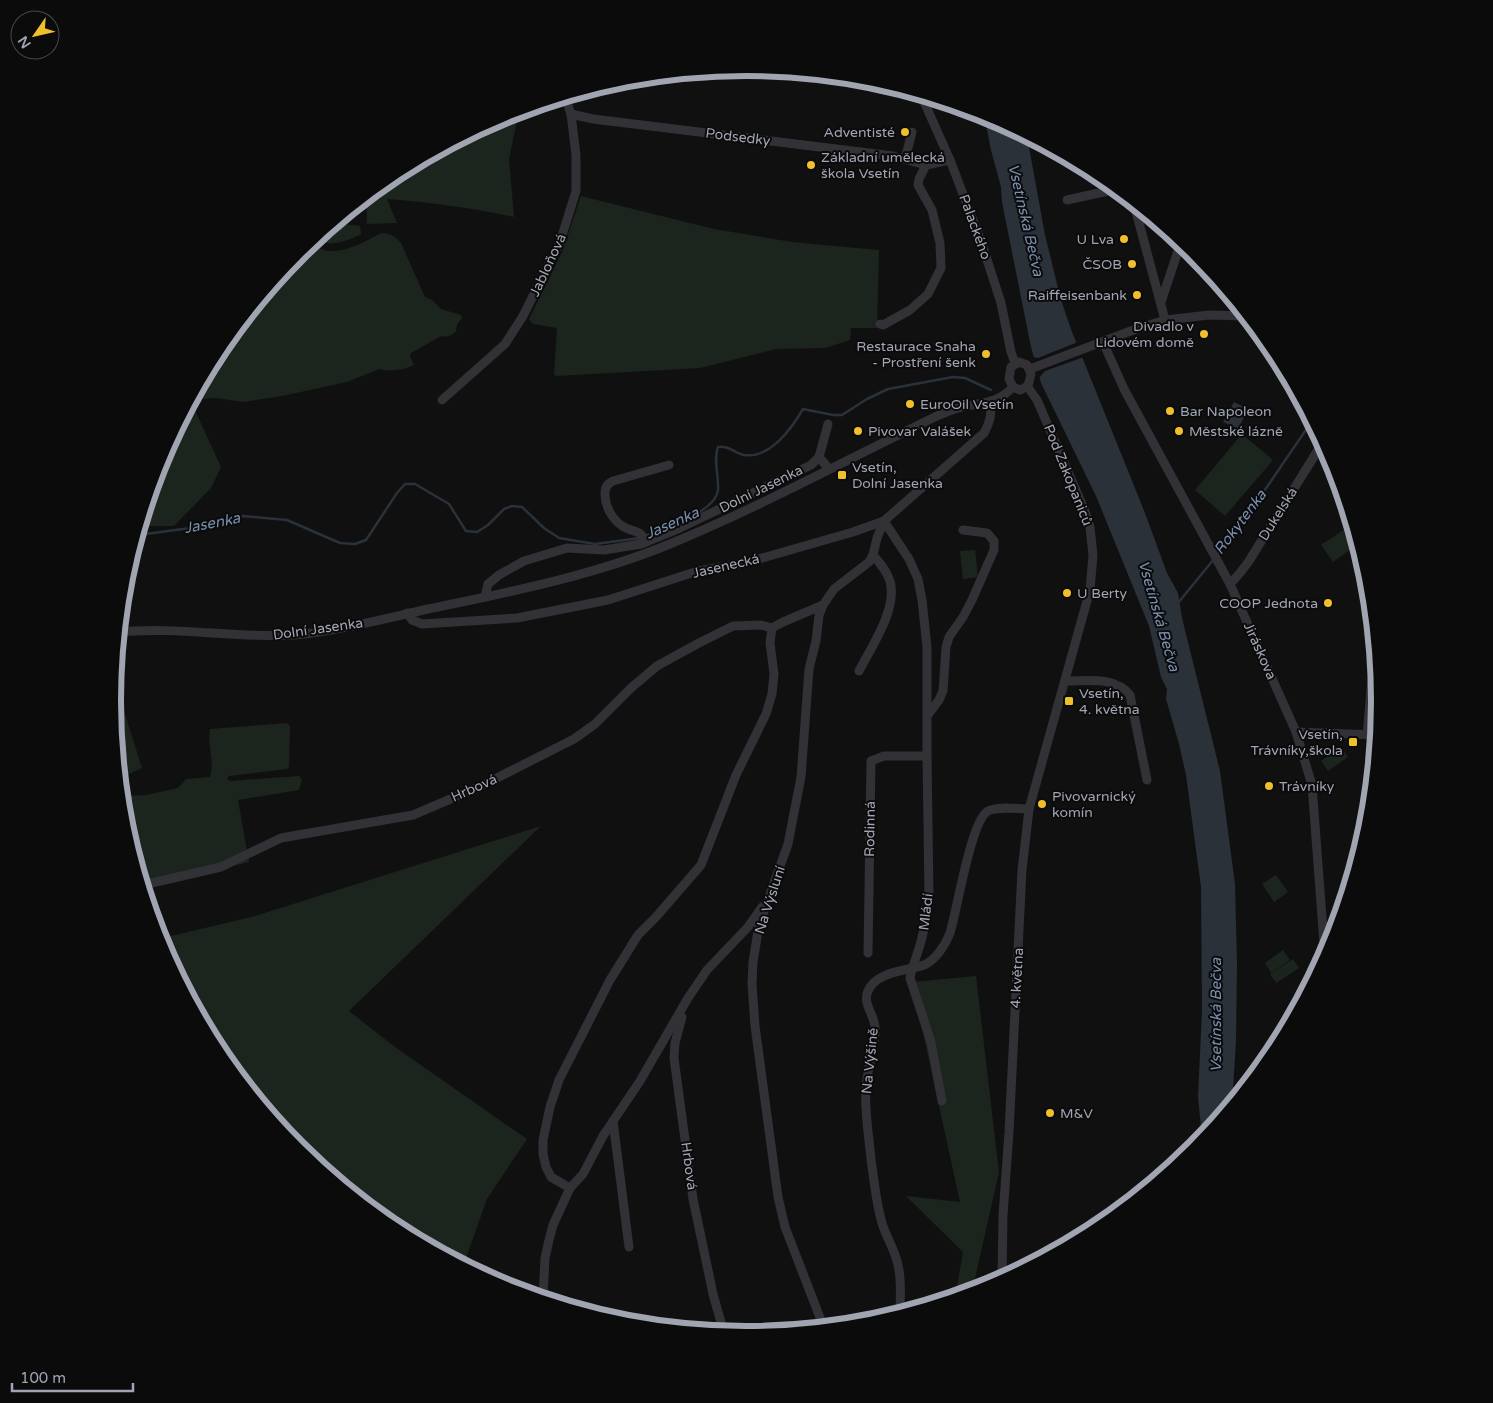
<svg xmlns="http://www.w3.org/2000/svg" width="1493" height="1403" viewBox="0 0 1493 1403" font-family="'Varela Round',sans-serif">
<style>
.green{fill:#1c241e}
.water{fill:#2a3139}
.pier{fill:#101011}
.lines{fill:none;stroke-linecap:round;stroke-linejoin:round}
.stream{stroke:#2a3139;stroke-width:2.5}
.minor{stroke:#313136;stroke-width:9}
.poi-dot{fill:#efc02b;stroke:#0b0b0c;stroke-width:2}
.labels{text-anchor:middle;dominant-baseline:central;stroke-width:4;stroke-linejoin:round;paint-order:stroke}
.poi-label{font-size:14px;fill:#a1a5b2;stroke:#0b0b0c;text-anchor:start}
.street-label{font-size:14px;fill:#a1a5b2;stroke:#0b0b0c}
.water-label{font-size:15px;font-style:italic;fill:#788fae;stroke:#0b0b0c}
.rim{fill:none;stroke:#a1a5b2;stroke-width:6}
</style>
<rect width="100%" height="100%" fill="#101011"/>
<!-- green -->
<g class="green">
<path d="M 519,111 L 509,159 L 514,217 C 471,208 430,202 387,199 L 397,223 L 367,224 L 366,198 L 395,174 L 504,116 Z"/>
<polygon points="581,196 714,229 792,242 879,250 877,328 851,328 850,340 825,348 776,349 700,368 556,376 554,374 557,328 533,324 529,319 562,252"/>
<path d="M 335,223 L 360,226 L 361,234 C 348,241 330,248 316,239 Z"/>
<path d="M 381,233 C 390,233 395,236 401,243 L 425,297 L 432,300 L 441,309 L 461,315 L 462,318 L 457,325 L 456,331 C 452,335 447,338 441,336 L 411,353 L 410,356 L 414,365 C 404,370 390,372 379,369 L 347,382 L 282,396 L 243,402 L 216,398 L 201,399 L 193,406 L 221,467 L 211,488 L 174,526 L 140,526 L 161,459 L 220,349 L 298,253 C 319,236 313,253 334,251 C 351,250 366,241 381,233 Z"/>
<polygon points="1242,434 1273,460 1225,516 1195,490"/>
<polygon points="1352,524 1358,544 1333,562 1321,545"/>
<polygon points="975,550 978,577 963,579 960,551"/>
<polygon points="117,699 125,714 142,768 120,778 113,701 113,700"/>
<path d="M 287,723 L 290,726 L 289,767 L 286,769 L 229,776 L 227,779 L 230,781 L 299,776 L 302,780 L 299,790 L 238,800 L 249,862 L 144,888 L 125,825 L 122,796 L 146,795 L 178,788 L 186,779 L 210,777 C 215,761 207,745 210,729 Z"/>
<polygon points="1341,747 1348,757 1328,771 1321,761"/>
<polygon points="541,826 349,1011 395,1047 527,1139 487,1199 467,1255 470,1269 394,1228 298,1150 219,1053 159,939 255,916"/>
<polygon points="1276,875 1288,892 1274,902 1262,884"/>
<polygon points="1283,950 1290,960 1271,973 1265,963"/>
<polygon points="1293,959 1299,968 1276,983 1270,974"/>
<polygon points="976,976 999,1172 972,1292 955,1298 963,1252 906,1196 960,1202 912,982"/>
</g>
<!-- water -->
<g class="water">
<polygon points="984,114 1027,136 1045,235 1061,300 1072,332 1145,513 1167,573 1178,593 1182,618 1220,771 1235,884 1237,963 1236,1041 1232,1105 1197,1147 1201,1127 1198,1097 1202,1011 1201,887 1186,775 1179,744 1166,699 1167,689 1161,677 1149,626 1096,496 1041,383 1031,347 1002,202 1001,187 991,150"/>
<polygon points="1234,402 1248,409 1238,429 1223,422"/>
</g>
<!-- pier -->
<polygon class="pier" points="1078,342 1084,357 1045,371 1038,379 1031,357 1038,358"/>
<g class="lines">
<!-- stream -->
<g class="stream">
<polyline points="138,535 198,527 243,516 287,520 340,543 355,544 366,540 397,493 405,484 415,484 449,504 466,531 477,532 488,525 504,509 512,506 522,507 544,528 559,538 595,544 640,538"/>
<path d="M 645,536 C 664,529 716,512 718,490 C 719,476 713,460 718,447 C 728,445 735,453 744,455 C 770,459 792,428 803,409 L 833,415 L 842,415 L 867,399 L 888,389 L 953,377 L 965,378 L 991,390"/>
<polyline points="1218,554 1256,503 1312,421"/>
<polyline points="1178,603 1214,559"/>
</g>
<!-- minor -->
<g class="minor">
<polyline points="921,95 950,160 981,241 1001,303 1011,352 1015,363"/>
<polyline points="571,114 593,119 893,156 926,165 950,160"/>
<polyline points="905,159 912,132"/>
<polyline points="1067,200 1117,189"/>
<polyline points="1134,204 1165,320"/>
<polyline points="1161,302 1181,242"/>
<polyline points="880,324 883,325 910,310 928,294 941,268 940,243 932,210 918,185 919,179 926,165"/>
<polyline points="1103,342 1124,389 1230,584 1296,732 1312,785 1325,957"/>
<polygon points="1019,362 1027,365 1031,374 1028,386 1020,390 1013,387 1009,379 1011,367"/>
<polyline points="1030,369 1136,329 1165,320 1209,315 1246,316"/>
<polyline points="442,400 505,344 523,316 560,242 576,191 576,155 571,114 565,97"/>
<polyline points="819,457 828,424"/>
<path d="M 884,521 L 909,559 L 918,579 L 922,600 L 927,647 L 927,756 L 929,895 C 928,908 927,921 923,933 C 920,949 913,963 910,978 L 931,1042 L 942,1101"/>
<path d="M 646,542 C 640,529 635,533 624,527 C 613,521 605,507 605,494 C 605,487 607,484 613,481 L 669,465"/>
<polyline points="1230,584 1240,573 1249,561 1323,442"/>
<polyline points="485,597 488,584 499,575 524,561 567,548 604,550 641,544 680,528 811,465 819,457 829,469"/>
<path d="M 407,613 L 412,620 L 422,624 L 517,618 L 608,600 L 698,571 L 745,563 L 853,532 L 884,521 L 984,433 C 990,422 992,414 990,402"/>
<path d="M 119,632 C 181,626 243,640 305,634 C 346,629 388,618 428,609 C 510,592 592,576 670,544 C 762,506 850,458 939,415 C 947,412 954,409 962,407 C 983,402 997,404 1013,387"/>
<path d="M 859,671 C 871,647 898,609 890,581 C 887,571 880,563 873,555"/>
<path d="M 1066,681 C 1087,681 1115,676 1130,695 L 1147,780"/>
<polyline points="927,716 939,700 943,691 946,647 949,637 963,617 972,600 994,550 994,541 987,533 963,530"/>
<polyline points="1296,732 1377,735"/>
<polyline points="1367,735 1375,645"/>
<polyline points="143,885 221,867 281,838 413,815 481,786 574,739 595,724 631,688 657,666 697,644 733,626 761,625 772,628"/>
<polyline points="868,953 871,761 884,756 927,756"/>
<polyline points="682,1017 675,1043 674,1058 693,1199 713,1294 724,1333"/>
<polyline points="613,1121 629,1247"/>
<polyline points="570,1188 551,1177 546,1167 543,1154 543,1140 550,1107 559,1080 610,980 638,935 656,917 701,865 736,775 766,714 772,694 774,674 770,643 772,628 783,622 823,605"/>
<polyline points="1002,1280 1003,1215 1009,1132 1022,870 1029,809 1090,590 1093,555 1090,527 1085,511 1037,400 1027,386"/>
<polyline points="543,1299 545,1258 549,1240 553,1225 570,1188 583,1174 603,1136 640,1081 688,998 707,970 748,927 762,907"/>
<path d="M 900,1314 C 900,1298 902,1281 898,1265 C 895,1250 886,1237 882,1223 C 876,1203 874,1180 871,1159 C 869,1137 864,1109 866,1087 C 867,1068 876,1046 875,1028 C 875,1015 862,1004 868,991 C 876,971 907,971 924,965 C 936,960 946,944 950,933 C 957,911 971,820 988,811 C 999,806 1017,809 1029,809"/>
<polyline points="824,1328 785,1227 778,1197 755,1026 752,984 753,962 759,925 788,844 801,777 809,669 816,641 819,615 823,605 834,589 869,562 873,555 877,538 884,521"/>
</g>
</g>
<!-- markers -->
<g class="poi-dot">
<circle cx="905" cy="132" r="5"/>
<circle cx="811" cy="165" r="5"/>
<circle cx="1124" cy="239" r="5"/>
<circle cx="1132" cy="264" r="5"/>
<circle cx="1137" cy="295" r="5"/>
<circle cx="1204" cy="334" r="5"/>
<circle cx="986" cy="354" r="5"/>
<circle cx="910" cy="404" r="5"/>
<circle cx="1170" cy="411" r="5"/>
<circle cx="858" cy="431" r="5"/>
<circle cx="1179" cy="431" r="5"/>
<rect x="837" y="470" width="10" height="10" rx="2.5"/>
<circle cx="1067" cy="593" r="5"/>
<circle cx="1328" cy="603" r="5"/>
<rect x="1064" y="696" width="10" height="10" rx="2.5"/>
<rect x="1348" y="737" width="10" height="10" rx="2.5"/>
<circle cx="1269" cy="786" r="5"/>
<circle cx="1042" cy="804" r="5"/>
<circle cx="1050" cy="1113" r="5"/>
</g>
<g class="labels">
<!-- poi labels -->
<g class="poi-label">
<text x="895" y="132" text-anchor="end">Adventisté</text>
<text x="821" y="157">Základní umělecká<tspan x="821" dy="16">škola Vsetín</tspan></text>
<text x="1114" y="239" text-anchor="end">U Lva</text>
<text x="1122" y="264" text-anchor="end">ČSOB</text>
<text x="1127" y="295" text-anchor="end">Raiffeisenbank</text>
<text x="1194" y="326" text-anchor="end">Divadlo v<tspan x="1194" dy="16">Lidovém domě</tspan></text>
<text x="976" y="346" text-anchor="end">Restaurace Snaha<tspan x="976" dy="16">- Prostření šenk</tspan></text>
<text x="920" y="404">EuroOil Vsetín</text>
<text x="1180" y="411">Bar Napoleon</text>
<text x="868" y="431">Pivovar Valášek</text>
<text x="1189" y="431">Městské lázně</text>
<text x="852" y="467">Vsetín,<tspan x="852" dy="16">Dolní Jasenka</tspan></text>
<text x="1077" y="593">U Berty</text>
<text x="1318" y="603" text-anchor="end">COOP Jednota</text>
<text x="1079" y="693">Vsetín,<tspan x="1079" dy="16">4. května</tspan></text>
<text x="1343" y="734" text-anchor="end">Vsetín,<tspan x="1343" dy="16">Trávníky,škola</tspan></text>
<text x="1279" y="786">Trávníky</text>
<text x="1052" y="796">Pivovarnický<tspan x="1052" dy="16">komín</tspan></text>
<text x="1060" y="1113">M&amp;V</text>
</g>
<!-- street labels -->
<g class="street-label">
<text transform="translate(738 137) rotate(7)">Podsedky</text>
<text transform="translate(975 227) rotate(70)">Palackého</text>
<text transform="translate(548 265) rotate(-65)">Jabloňová</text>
<text transform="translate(1068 475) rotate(68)">Pod Zakopaniců</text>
<text transform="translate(761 489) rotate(-26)">Dolní Jasenka</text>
<text transform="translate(1278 514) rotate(-58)">Dukelská</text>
<text transform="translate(726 566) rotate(-13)">Jasenecká</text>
<text transform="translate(318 629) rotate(-8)">Dolní Jasenka</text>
<text transform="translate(1260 651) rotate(66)">Jiráskova</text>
<text transform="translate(474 788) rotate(-24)">Hrbová</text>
<text transform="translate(870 829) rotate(-89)">Rodinná</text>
<text transform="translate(770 900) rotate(-72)">Na Výsluní</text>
<text transform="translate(926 912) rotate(-83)">Mládí</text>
<text transform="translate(1017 978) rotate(-87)">4. května</text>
<text transform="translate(870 1061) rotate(-84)">Na Výšině</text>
<text transform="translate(689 1166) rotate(82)">Hrbová</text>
</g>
<!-- water labels -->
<g class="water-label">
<text transform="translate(1026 220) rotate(77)">Vsetínská Bečva</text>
<text transform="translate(1240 522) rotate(-53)">Rokytenka</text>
<text transform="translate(212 523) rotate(-11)">Jasenka</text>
<text transform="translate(672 523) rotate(-24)">Jasenka</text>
<text transform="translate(1159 616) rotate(74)">Vsetínská Bečva</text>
<text transform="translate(1216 1015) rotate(-90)">Vsetínská Bečva</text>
</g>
</g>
<!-- crop -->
<path d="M0 0H1493V1403H0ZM121 701a625 625 0 1 1 1250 0a625 625 0 1 1-1250 0Z" fill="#0b0b0c" fill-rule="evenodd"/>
<path class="rim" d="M121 701a625 625 0 1 1 1250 0a625 625 0 1 1-1250 0Z"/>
<!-- north arrow -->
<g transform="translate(35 35) rotate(236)"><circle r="24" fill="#0b0b0c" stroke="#47494e"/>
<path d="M0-4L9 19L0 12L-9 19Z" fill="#efc02b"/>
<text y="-8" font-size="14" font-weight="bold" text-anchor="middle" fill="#a1a5b2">N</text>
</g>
<!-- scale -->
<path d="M12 1383v8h121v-8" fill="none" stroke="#a1a5b2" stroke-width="2.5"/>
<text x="20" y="1383" font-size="15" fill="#a1a5b2" stroke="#0b0b0c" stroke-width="4" paint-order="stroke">100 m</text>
</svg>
